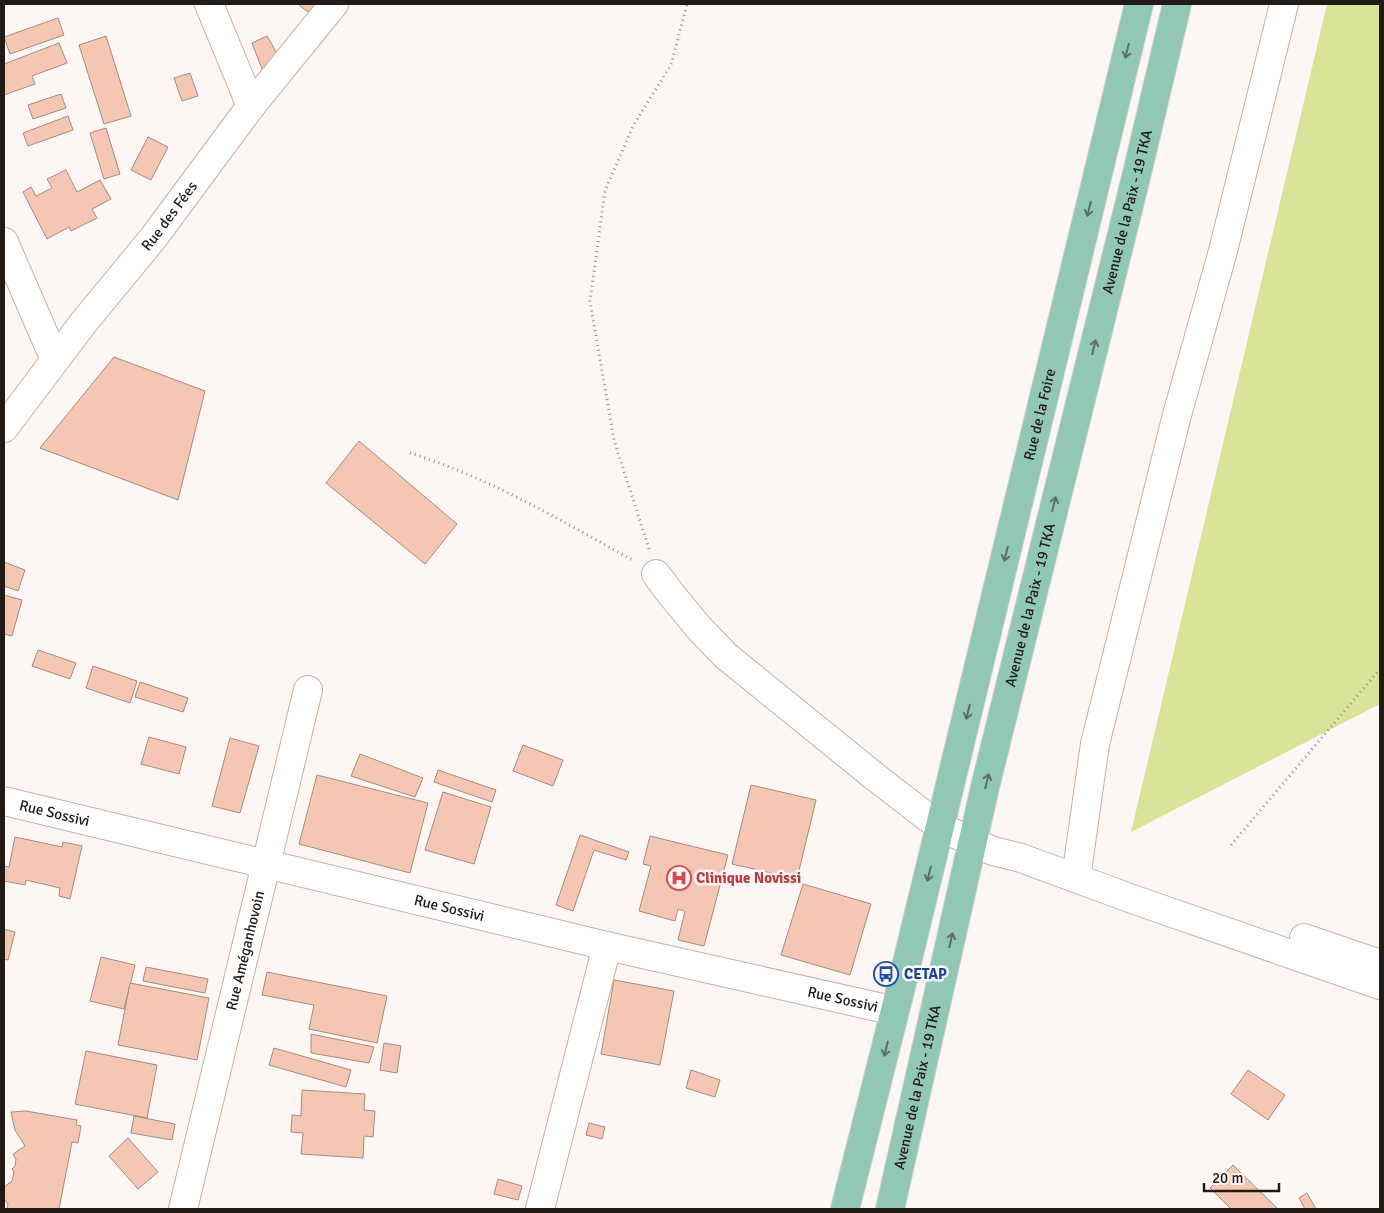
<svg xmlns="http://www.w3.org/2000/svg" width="1384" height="1213" viewBox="0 0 1384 1213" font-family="Signika,sans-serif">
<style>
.green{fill:#dae498}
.building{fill:#f5c7b2;stroke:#a48c82}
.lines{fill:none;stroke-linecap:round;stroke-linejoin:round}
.minor-casing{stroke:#c8b2a3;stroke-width:30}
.major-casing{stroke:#d3d1d0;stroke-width:30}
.path{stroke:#97918d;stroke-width:3;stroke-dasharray:1 4;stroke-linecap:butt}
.minor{stroke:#fff;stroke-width:28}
.major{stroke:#90c7b5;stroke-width:28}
.oneway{stroke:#597064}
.labels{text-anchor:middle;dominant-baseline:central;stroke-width:5;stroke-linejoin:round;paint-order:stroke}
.street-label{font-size:15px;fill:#221a14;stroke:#fcf7f4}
.health-label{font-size:15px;font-weight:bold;fill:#be3a42;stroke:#fcf7f4;text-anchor:start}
.transit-label{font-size:15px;font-weight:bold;fill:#164399;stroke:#fcf7f4;text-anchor:start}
</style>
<rect width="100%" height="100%" fill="#fcf7f4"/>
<!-- green -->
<polygon class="green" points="1327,4 1380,4 1380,704 1131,832"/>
<!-- building -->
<g class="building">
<polygon points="302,4 319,4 311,14 300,6"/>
<polygon points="58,18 64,35 10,54 4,37"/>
<polygon points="106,36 131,116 104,124 79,45"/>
<polygon points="267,36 279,57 264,74 252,43"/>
<polygon points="59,43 67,63 32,76 35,84 4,95 4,64"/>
<polygon points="190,73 198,96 182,101 174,78"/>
<polygon points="61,94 66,108 33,119 28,105"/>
<polygon points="68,116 73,130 28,146 23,133"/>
<polygon points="106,128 120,174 104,179 90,133"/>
<polygon points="148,137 168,147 151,180 131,170"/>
<polygon points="66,170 77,192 100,180 111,199 92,209 97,218 71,231 69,227 47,239 23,192 31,187 36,196 52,188 47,179"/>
<polygon points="114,357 205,391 178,500 40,448"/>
<polygon points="359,441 457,524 425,564 326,483"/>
<polygon points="4,562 25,570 18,591 4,586"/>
<polygon points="4,595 22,600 12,636 4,634"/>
<polygon points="38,650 76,663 70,679 32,666"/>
<polygon points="93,666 137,681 130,703 86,688"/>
<polygon points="140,682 188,698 183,712 135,697"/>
<polygon points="149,737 186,747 179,774 141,764"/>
<polygon points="230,738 259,746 240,813 212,806"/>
<polygon points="523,745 563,760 553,786 513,771"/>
<polygon points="360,754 423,778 415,797 351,776"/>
<polygon points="438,770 496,790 492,802 434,782"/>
<polygon points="317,775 428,803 410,873 299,844"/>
<polygon points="751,785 816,800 797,879 732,864"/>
<polygon points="443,792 491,807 474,864 425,850"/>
<polygon points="580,835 629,852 626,860 594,850 573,911 556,905"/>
<polygon points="650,836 728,855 704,946 678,940 685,911 678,909 675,921 639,911 651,866 643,864"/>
<polygon points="15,837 62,847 63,842 82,846 70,899 59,896 60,888 26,880 25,885 4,881 4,866 9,867"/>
<polygon points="803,884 871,904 850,975 781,955"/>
<polygon points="4,929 15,932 8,960 4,959"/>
<polygon points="101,957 135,965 124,1009 90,1001"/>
<polygon points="146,967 208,979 205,993 143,981"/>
<polygon points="267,972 387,996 377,1043 309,1029 314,1005 262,995"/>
<polygon points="614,980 674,991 660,1065 601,1054"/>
<polygon points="130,983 209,998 197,1060 118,1045"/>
<polygon points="311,1034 374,1047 369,1063 311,1053"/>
<polygon points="384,1043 401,1046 397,1073 380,1070"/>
<polygon points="274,1048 351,1070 346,1087 269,1065"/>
<polygon points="86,1051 157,1065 147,1118 75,1104"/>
<polygon points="691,1070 720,1080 715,1097 686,1088"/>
<polygon points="1248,1070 1285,1095 1268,1120 1231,1094"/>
<polygon points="302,1090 365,1094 364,1110 375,1111 373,1137 364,1136 363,1158 301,1154 303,1133 291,1132 292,1115 301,1116"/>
<polygon points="26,1111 77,1120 76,1125 81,1126 78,1143 72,1142 59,1209 7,1209 8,1204 4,1199 4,1187 12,1181 14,1172 12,1169 15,1166 16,1159 13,1154 25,1146 15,1130 11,1112"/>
<polygon points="134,1116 175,1124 172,1140 131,1133"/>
<polygon points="589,1123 605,1127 602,1139 586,1135"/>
<polygon points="128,1138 158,1172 138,1189 109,1156"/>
<polygon points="1233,1165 1278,1209 1231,1209 1210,1188"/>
<polygon points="498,1179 522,1186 518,1200 494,1194"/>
<polygon points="1307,1193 1316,1209 1305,1209 1299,1198"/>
</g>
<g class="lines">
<defs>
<g id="minor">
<polyline points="209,4 251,106"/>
<polyline points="4,242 55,360"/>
<path id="s1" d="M 4,428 L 84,322 L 154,237 L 251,106 L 334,4"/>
<polyline points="656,574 671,594 699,628 726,656 874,776 940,827 993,851 1021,858 1135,900 1380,985"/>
<path id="s2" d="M 4,801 L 607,946 L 895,1011"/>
<polyline points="1076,878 1095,744 1177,415 1223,251 1284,4"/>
<polyline points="1304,938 1380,964"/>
<path id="s3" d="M 183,1209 L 308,690"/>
<polyline points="540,1209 607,946"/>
</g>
<g id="major">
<path id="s4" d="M 845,1209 L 903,979 L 1139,4"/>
<path id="s5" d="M 890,1209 L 985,787 L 1138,169 L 1177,4"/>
</g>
</defs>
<!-- minor casing -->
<use href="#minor" class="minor-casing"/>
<!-- major casing -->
<use href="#major" class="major-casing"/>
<!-- path -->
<g class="path">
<path d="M 410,453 C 490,478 562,521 634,561"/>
<polyline points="649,549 614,440 590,301 605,191 634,124 671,65 687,4"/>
<polyline points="1231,845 1380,669"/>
</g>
<!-- minor -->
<use href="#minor" class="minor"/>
<!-- major -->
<use href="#major" class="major"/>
</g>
<!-- one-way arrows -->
<defs><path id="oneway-shaft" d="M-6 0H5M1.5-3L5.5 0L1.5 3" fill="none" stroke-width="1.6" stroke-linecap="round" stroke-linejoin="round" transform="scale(1.25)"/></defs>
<g class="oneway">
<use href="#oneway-shaft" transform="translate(1127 51) rotate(104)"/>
<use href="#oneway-shaft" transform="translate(1089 209) rotate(104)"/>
<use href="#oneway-shaft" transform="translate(1094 347) rotate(-76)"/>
<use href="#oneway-shaft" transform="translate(1054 504) rotate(-76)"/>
<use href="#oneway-shaft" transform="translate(1006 554) rotate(104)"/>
<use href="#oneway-shaft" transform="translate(968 712) rotate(104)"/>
<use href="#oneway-shaft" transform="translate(987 781) rotate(-76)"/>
<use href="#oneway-shaft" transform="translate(929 874) rotate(104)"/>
<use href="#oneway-shaft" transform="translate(951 940) rotate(-77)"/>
<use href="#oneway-shaft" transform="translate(886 1049) rotate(104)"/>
</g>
<!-- icons -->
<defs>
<symbol id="hospital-ring" viewBox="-11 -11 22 22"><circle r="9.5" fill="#fcf7f4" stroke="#e0444e" stroke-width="1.5"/><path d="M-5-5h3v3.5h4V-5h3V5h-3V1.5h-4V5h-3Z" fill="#e0444e"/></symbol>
<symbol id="bus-ring" viewBox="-11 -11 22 22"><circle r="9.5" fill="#fcf7f4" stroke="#1a4fb4" stroke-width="1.5"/><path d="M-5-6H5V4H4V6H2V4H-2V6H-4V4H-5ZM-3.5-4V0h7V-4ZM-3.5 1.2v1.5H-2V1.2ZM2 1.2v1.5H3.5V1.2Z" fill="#1a4fb4"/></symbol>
</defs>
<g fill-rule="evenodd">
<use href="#hospital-ring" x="665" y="864" width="28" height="28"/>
<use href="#bus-ring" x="872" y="960" width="28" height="28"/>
</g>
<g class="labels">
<!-- street labels -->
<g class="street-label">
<text stroke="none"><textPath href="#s5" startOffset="1025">Avenue de la Paix - 19 TKA</textPath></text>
<text stroke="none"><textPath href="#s1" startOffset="269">Rue des Fées</textPath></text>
<text stroke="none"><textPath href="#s4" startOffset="818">Rue de la Foire</textPath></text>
<text stroke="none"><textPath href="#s5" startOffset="620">Avenue de la Paix - 19 TKA</textPath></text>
<text stroke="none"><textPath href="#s2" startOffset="52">Rue Sossivi</textPath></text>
<text stroke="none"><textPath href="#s2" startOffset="458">Rue Sossivi</textPath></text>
<text stroke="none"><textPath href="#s3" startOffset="266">Rue Améganhovoin</textPath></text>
<text stroke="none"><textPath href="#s2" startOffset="862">Rue Sossivi</textPath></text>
<text stroke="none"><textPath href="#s5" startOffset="125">Avenue de la Paix - 19 TKA</textPath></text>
</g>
<!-- health labels -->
<g class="health-label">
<text x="696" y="878">Clinique Novissi</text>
</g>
<!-- transit labels -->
<g class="transit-label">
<text x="904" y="974">CETAP</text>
</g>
</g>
<!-- border -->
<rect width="1384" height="1213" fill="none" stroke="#221a14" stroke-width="10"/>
<!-- scale -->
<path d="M1204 1183v8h75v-8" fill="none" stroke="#221a14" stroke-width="2.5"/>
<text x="1212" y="1183" font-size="15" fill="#221a14" stroke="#fcf7f4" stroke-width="4" paint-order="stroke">20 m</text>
</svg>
